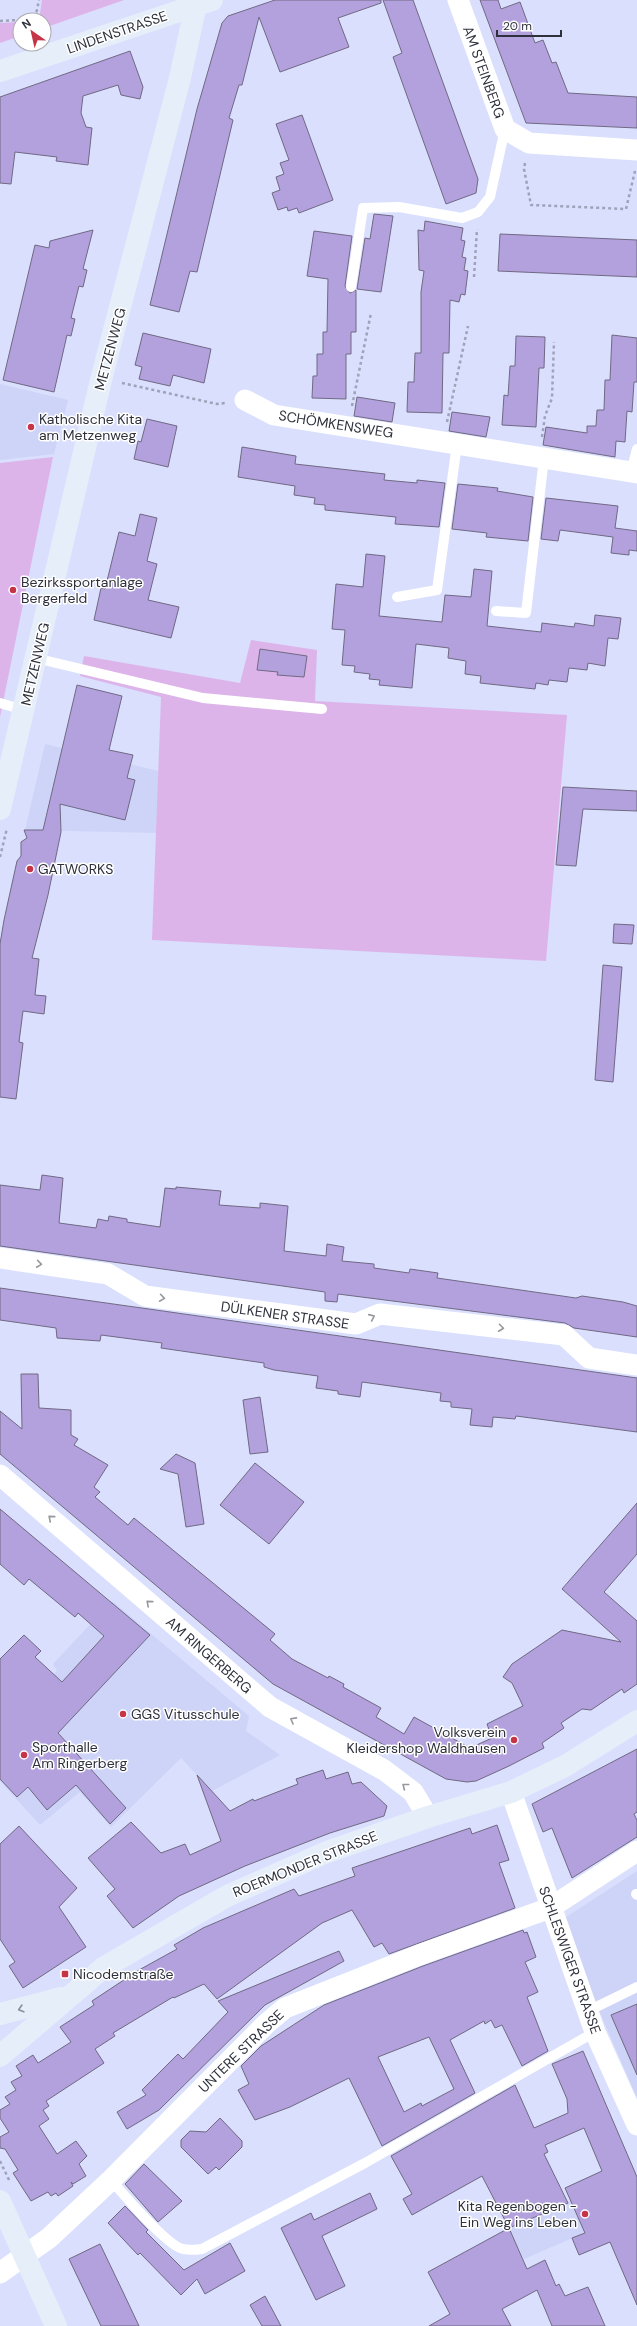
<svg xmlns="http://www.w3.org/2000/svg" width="637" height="2326" viewBox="0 0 637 2326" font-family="'DM Sans',sans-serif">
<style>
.built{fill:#cdd4f8}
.green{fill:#ddb4ea}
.building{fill:#b3a1de;stroke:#706983;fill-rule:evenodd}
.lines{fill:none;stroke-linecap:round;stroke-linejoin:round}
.path{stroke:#9ea3ba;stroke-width:2.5;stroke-dasharray:3 3;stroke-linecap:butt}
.lane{stroke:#fff;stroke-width:10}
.street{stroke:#fff;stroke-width:21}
.secondary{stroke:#e6eefa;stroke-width:22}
.oneway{stroke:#96989d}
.oneway2{stroke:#8a8f9a}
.poi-dot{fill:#c53547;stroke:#fff;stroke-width:1.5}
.labels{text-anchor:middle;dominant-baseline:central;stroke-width:3;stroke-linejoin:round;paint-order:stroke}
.street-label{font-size:14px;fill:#2e303b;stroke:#fff}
.poi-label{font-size:14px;fill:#2e303b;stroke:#fff;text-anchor:start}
</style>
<rect width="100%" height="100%" fill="#d9dffd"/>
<!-- built -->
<g class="built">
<polygon points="0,384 68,400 54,454 0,460"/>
<polygon points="45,744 159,771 158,833 25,830"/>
<polygon points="112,1601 249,1716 246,1731 280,1755 212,1791 181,1758 111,1827 80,1792 40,1825 0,1781 0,1699 12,1712 57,1671 53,1664"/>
<polygon points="637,1871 637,2098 560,1921"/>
<polygon points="635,2173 637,2210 524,2259 509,2228"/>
</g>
<!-- green -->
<g class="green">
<polygon points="42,0 124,0 44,28 44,20 39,20"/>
<polygon points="20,22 20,36 0,43 0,23"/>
<polygon points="53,457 0,717 0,463"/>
<polygon points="251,640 317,650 315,701 567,715 546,961 152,940 161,697 80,676 84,656 240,683"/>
</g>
<!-- building -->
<g class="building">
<polygon points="275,0 381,0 381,3 338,18 349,47 280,72 259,17 242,85 239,85 229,118 233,120 197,272 190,271 179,312 150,305 197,109 222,23 228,16"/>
<polygon points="383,0 413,0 478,179 476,193 446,204 393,57 402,53"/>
<polygon points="480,0 498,0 501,9 520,2 535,43 543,40 552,63 556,62 568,93 637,97 637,128 526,123"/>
<polygon points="130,51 143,87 140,99 121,95 118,85 83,96 81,113 86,127 92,128 88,165 56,161 57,157 15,152 11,184 0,183 0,97"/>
<polygon points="302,115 333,200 299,213 297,208 288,211 287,207 278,210 272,193 280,190 276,177 284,174 280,163 289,160 276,124"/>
<polygon points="374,214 393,216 381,292 357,289 365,238 370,239"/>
<polygon points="425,221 463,228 461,240 465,241 462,257 466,258 464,270 468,271 465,295 461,294 459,302 450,300 449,353 443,353 442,413 407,412 408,382 414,382 415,353 421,353 421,292 424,271 419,270 418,230 424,231"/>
<polygon points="93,230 83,269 87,270 83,287 79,286 71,318 75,319 71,336 67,335 54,392 3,380 35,245 49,248 50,241"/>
<polygon points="314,231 352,236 345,286 350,293 356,290 356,332 351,332 351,354 346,354 346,399 312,398 313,376 317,376 317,354 323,354 323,332 327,332 328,279 307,276"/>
<polygon points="500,234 637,240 637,277 498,271"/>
<polygon points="143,333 211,349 204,383 173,375 170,386 139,379 142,367 135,365"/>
<polygon points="612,335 637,338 637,382 634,382 632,412 627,411 625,442 616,441 615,457 543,445 546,427 587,433 587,426 596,426 597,410 604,410 605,380 610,380"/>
<polygon points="516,336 545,337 544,368 539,368 536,427 502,425 504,395 508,396 510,366 515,366"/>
<polygon points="357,397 395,403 392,422 354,416"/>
<polygon points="452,412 490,417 486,437 449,431"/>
<polygon points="147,419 177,426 168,467 134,459 138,441 141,442"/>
<polygon points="242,447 296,456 295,464 385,474 384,480 417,483 417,480 445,483 439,527 395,524 396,517 325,510 325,505 314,504 315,498 294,495 295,486 238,477"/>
<polygon points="458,484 498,488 497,491 533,497 528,541 486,537 487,533 452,529"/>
<polygon points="546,498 618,506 615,528 637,531 637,551 629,550 629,555 611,553 613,537 560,530 558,541 541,539"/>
<polygon points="140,514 157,518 147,561 157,564 148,600 179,607 171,638 94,620 101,588 105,589 119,532 135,536"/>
<polygon points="366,554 385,556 379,616 442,622 445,595 471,597 474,569 492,571 487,626 541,632 542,623 574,627 575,623 594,626 595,615 621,618 618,639 608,638 605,666 588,663 587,670 569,668 567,682 549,680 548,685 536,683 535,689 480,683 481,676 465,674 466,661 448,658 449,648 416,644 412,688 379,685 380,680 369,679 370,674 354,672 355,666 342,665 345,630 332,629 336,584 363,587"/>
<polygon points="260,649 307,656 304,677 277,675 278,672 257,670"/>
<polygon points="77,685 122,696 109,750 133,755 127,778 135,780 125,820 60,804 61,832 48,895 32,958 39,959 35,995 46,996 44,1014 23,1011 19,1042 23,1043 16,1099 0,1097 0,944 4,920 17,861 21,856 21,842 27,838 24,830 43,830"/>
<polygon points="563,787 637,791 637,811 583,809 576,866 556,865"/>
<polygon points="614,924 634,925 632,944 613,943"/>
<polygon points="603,965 622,967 613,1082 595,1080"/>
<polygon points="42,1175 63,1178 59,1223 96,1228 98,1219 108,1221 109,1216 127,1219 127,1222 160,1227 165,1188 176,1189 176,1187 221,1191 219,1205 260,1208 260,1203 288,1206 284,1251 326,1256 327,1244 344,1247 342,1261 374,1264 374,1268 409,1273 410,1269 438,1273 437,1278 576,1298 582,1296 623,1302 637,1306 637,1337 574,1328 565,1323 338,1294 337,1302 325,1301 325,1292 0,1246 0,1185 40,1190"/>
<polygon points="0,1288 637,1378 637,1432 516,1416 515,1419 493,1417 492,1427 470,1425 472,1409 451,1407 451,1402 440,1401 441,1393 362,1382 360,1397 338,1394 338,1391 316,1388 318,1376 274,1370 264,1367 264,1363 161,1348 162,1343 101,1335 100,1341 57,1338 56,1328 0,1320"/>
<polygon points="21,1374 38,1374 39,1408 71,1410 71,1435 78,1439 74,1445 108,1465 94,1487 100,1492 95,1497 128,1525 134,1518 275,1634 270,1640 292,1659 328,1678 329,1676 344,1684 343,1687 381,1708 376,1717 404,1734 414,1717 470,1748 492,1738 487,1724 523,1706 512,1683 503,1677 512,1664 562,1630 621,1642 562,1589 637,1503 637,1554 604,1592 637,1621 637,1684 624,1693 622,1689 591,1710 582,1709 561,1723 564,1728 542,1743 544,1748 509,1766 476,1781 467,1782 446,1779 273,1684 0,1454 0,1411 22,1429"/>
<polygon points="260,1397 268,1452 250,1454 243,1400"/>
<polygon points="176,1454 195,1463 204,1524 186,1527 178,1474 160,1469"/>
<polygon points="255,1463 304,1502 269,1544 220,1505"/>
<polygon points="0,1509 150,1635 58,1733 126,1808 110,1824 76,1785 47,1810 28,1787 17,1797 0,1779 0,1659 24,1635 41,1651 35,1657 62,1682 104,1636 78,1613 75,1617 29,1579 24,1585 0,1564"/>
<polygon points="637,1749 637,1812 634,1814 637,1820 637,1837 572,1878 552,1828 543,1832 532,1804"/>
<polygon points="323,1770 326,1779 348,1772 352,1784 361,1782 387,1806 384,1816 330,1833 245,1866 179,1896 133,1928 107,1896 115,1889 88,1858 131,1822 161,1853 185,1844 190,1855 221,1841 197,1775 230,1811 253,1799 254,1801 298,1784 296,1779"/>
<polygon points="497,1825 509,1860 499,1863 515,1908 389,1954 382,1943 374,1947 352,1910 322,1923 217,1999 204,1984 174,1998 173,1997 113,2033 115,2036 95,2049 104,2063 46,2101 49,2106 43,2110 49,2119 39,2126 57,2154 76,2141 87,2156 79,2164 86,2176 73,2184 71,2182 73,2186 58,2196 56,2193 51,2196 48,2192 31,2201 13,2173 18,2170 5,2149 0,2148 0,2137 9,2132 0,2118 0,2110 10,2104 5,2097 16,2090 11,2082 22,2076 16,2066 33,2055 38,2063 71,2042 60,2027 94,2005 92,2001 139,1970 177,1949 174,1945 203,1928 294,1889 299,1896 355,1876 352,1868 470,1828 472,1834"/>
<polygon points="19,1826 77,1888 59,1907 86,1947 23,1988 9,1966 15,1962 0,1939 0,1844"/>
<path d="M 523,1930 L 524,1933 L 527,1932 L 536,1957 L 525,1962 L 538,1992 L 527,1997 L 548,2051 L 522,2066 L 502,2025 L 495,2028 L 491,2020 L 485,2024 L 484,2021 L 450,2040 L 475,2093 L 382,2146 L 349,2078 L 290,2107 L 255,2120 L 238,2090 L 249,2084 L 241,2066 L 261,2046 L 324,2005 L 423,1966 ZM 429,2037 L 454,2089 L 422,2106 L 421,2103 L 404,2112 L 378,2057 Z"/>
<polygon points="339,1951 344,1961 265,2005 159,2110 127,2129 117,2112 146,2095 142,2090 178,2054 183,2059 228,2012 218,2001"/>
<polygon points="637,2004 637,2075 611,2015"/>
<polygon points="583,2051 637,2177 637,2305 610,2242 579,2255 572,2238 585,2233 565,2188 602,2171 584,2128 545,2145 548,2152 544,2154 568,2203 509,2228 482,2176 412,2215 403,2199 412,2194 391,2156 515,2085 534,2128 568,2113 567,2099 552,2064"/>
<polygon points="220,2118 242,2141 242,2147 219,2170 216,2167 208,2174 181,2147 181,2140 190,2131 206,2132"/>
<polygon points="144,2164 182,2201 158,2222 125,2184"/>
<polygon points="370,2193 377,2209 322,2236 345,2286 316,2300 281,2228 311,2213 314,2220"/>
<polygon points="125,2206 148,2230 146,2232 184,2270 230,2243 245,2271 205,2294 197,2279 181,2295 140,2253 138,2255 108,2223"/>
<polygon points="509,2228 527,2269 545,2260 556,2286 559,2284 565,2296 588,2287 605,2326 552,2326 537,2290 502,2309 511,2326 429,2326 450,2314 428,2272"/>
<polygon points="100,2244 123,2292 139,2326 101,2326 69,2259"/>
<polygon points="265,2296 272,2309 281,2326 262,2326 250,2305"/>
</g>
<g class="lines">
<!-- path -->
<g class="path">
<polyline points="0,21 35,19 39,0"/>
<polyline points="525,163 524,169 531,205 626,209 635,171"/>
<polyline points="474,277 477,229"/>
<polyline points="122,383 217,404 225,403"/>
<polyline points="352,406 371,313"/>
<polyline points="447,422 468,326"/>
<polyline points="542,437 545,416 552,398 554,342"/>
<polyline points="0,857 7,828"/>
<polyline points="0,2161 10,2182"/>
</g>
<!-- lane -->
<g class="lane">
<polyline points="351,287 363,208 399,207 462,218 478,212 490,197 505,129"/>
<polyline points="631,472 637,449"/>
<polyline points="397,597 437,590 457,444"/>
<polyline points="496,611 526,613 544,458"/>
<polyline points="35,658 203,698 322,709"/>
<polyline points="0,703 24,710"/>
<polyline points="636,1894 637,1895"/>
<polyline points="588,2011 637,1987"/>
<path d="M 111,2180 C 125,2196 163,2241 180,2248 C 187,2251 195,2250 202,2249 L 365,2163 L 595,2032"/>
</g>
<!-- street -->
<g class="street">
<polyline points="458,0 505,129 529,143 637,150"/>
<polyline points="245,400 274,415 637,473"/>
<polyline points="0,1258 108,1274 145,1296 356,1324 380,1314 564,1335 589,1358 637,1365"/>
<polyline points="0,1475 270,1707 384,1770 413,1792 428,1817"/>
<polyline points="511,1792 595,2032 637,2125"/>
<polyline points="0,2273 49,2238 111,2180 266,2024 285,2008 419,1955 550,1908 637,1851"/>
</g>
<!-- secondary -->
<g class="secondary">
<polyline points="0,71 212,0"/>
<polyline points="0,809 101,380 180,78 197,0"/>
<polyline points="0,2014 61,1998"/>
<polyline points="0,2056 103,1968 227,1896 327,1852 428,1817 511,1792 565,1766 637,1721"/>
<polyline points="0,2201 56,2326"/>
</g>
</g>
<!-- one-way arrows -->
<defs><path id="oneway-chevron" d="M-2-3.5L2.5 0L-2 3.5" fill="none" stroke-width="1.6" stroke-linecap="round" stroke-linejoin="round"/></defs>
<g class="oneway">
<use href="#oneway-chevron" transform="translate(39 1264) rotate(8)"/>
<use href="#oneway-chevron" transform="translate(162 1298) rotate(8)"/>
<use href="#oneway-chevron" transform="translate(372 1317) rotate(-24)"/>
<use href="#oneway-chevron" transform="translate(501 1328) rotate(7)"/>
<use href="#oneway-chevron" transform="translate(51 1518) rotate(-140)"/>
<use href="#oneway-chevron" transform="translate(149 1603) rotate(-139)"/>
<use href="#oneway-chevron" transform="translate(293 1720) rotate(-151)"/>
<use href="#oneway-chevron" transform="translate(405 1786) rotate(-142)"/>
</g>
<use class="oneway2" href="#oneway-chevron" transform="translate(21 2009) rotate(164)"/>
<!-- markers -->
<g class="poi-dot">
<circle cx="31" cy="427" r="4"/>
<circle cx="13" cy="590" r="4"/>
<circle cx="30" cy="869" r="4"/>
<circle cx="123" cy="1714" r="4"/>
<circle cx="514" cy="1740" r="4"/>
<circle cx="24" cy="1755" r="4"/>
<rect x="61" y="1970" width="8" height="8" rx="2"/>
<circle cx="585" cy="2214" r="4"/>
</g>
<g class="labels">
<!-- street labels -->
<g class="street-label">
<text transform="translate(117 32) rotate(-19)">LINDENSTRASSE</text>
<text transform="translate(484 72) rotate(70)">AM STEINBERG</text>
<text transform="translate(110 349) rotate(-75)">METZENWEG</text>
<text transform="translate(336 424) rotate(9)">SCHÖMKENSWEG</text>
<text transform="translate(35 664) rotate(-77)">METZENWEG</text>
<text transform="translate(285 1315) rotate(8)">DÜLKENER STRASSE</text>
<text transform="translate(209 1655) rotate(41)">AM RINGERBERG</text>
<text transform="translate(305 1864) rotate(-22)">ROERMONDER STRASSE</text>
<text transform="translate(570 1960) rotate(70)">SCHLESWIGER STRASSE</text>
<text transform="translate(241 2051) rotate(-44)">UNTERE STRASSE</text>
</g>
<!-- poi labels -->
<g class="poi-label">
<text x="39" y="419">Katholische Kita<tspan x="39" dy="16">am Metzenweg</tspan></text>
<text x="21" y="582">Bezirkssportanlage<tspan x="21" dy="16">Bergerfeld</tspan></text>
<text x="38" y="869">GATWORKS</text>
<text x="131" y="1714">GGS Vitusschule</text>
<text x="506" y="1732" text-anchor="end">Volksverein<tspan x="506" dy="16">Kleidershop Waldhausen</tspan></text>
<text x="32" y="1747">Sporthalle<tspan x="32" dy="16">Am Ringerberg</tspan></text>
<text x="73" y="1974">Nicodemstraße</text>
<text x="577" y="2206" text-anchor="end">Kita Regenbogen -<tspan x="577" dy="16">Ein Weg ins Leben</tspan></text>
</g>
</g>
<!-- north arrow -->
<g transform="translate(32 32) rotate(326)"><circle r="19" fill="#ffffff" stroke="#abacb1"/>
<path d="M0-3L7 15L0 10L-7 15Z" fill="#c53547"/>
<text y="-6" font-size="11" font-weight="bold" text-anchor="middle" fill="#2e303b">N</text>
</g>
<!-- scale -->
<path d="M497 30v6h64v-6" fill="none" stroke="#2e303b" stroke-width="2"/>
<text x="503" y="30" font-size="12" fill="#2e303b" stroke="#ffffff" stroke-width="3" paint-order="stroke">20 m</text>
</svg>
